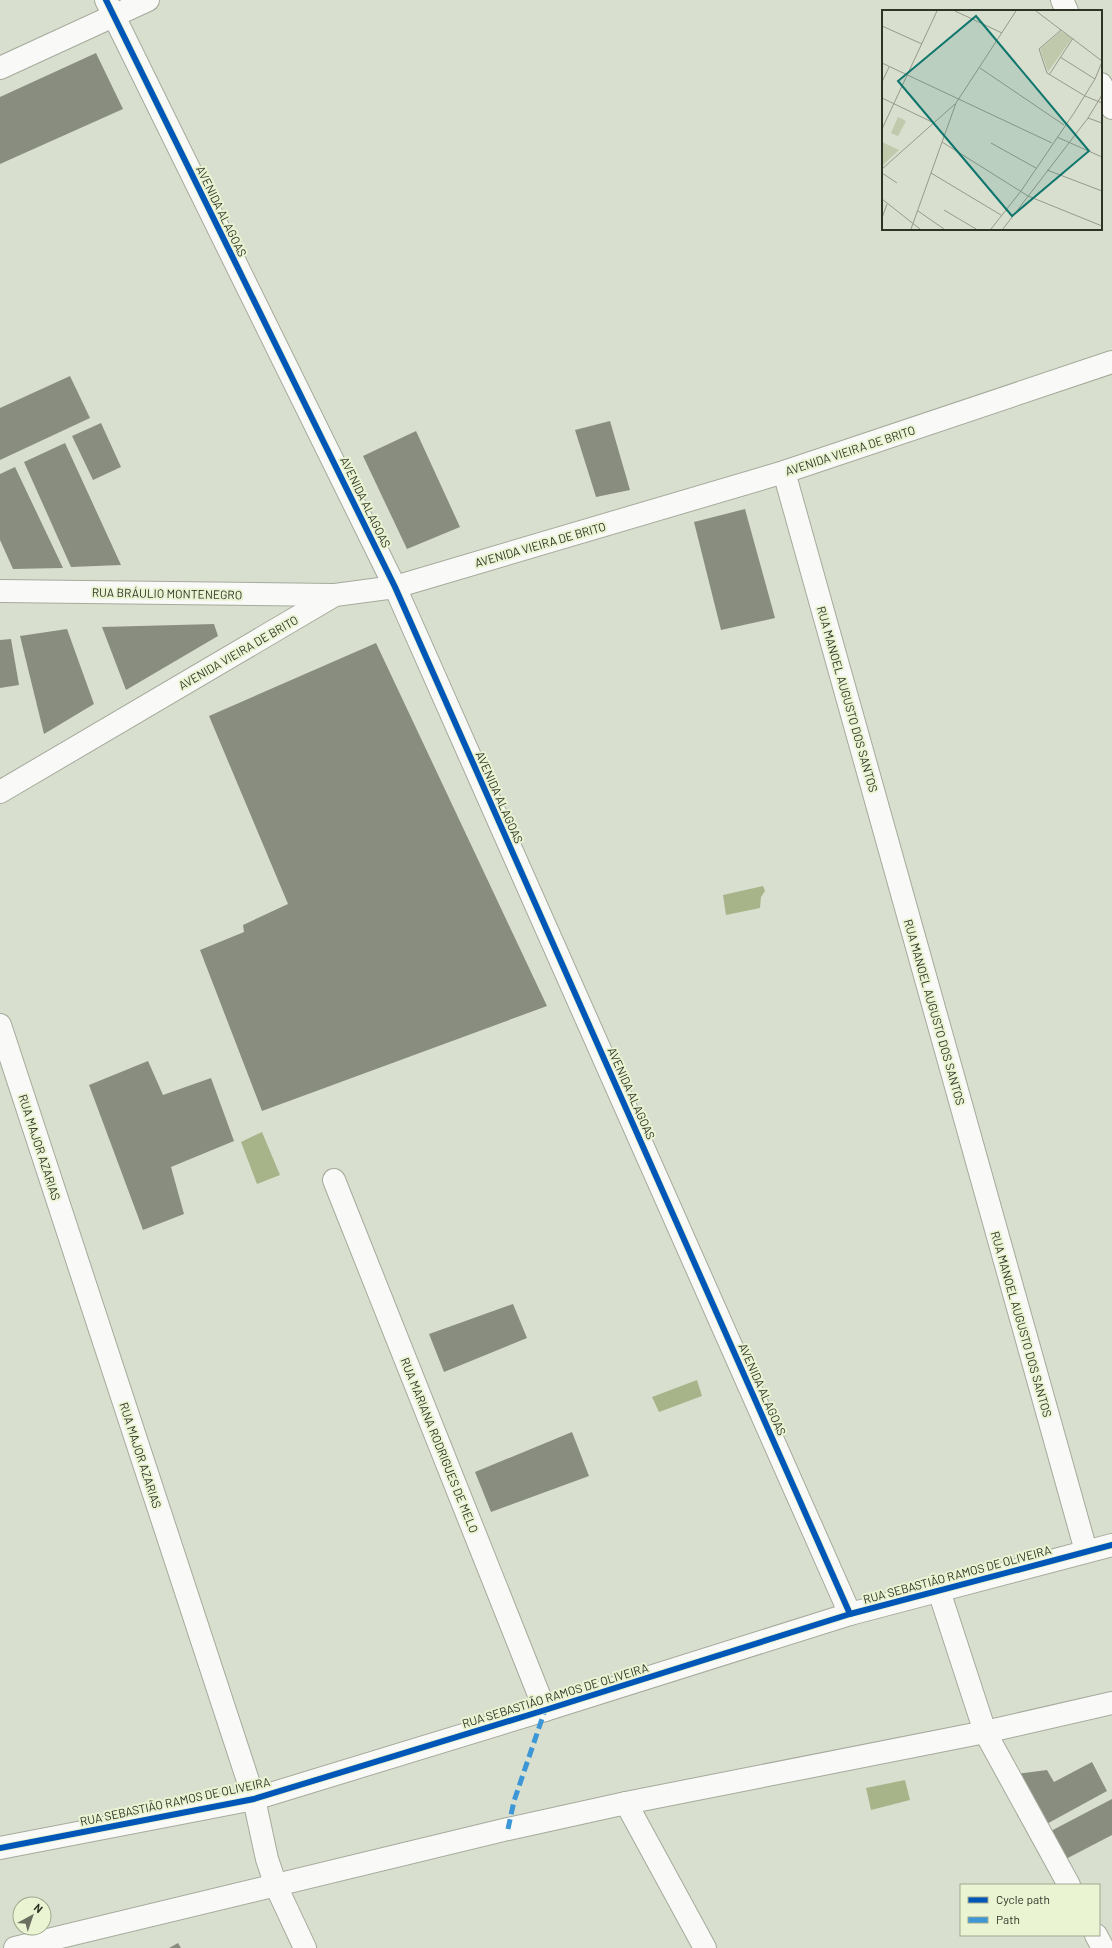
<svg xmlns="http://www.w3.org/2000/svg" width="1112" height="1948" viewBox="0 0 1112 1948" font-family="Barlow,sans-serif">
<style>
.water{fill:#a7b489}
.building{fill:#898d80}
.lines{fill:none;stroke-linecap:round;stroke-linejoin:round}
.minor-casing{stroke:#a5aa9c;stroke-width:24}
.tertiary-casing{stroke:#a5aa9c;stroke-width:24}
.secondary-casing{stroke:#a5aa9c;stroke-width:24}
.minor{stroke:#f9faf8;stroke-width:22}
.tertiary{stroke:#f9faf8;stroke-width:22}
.secondary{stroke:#f9faf8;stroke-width:22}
.quiet{stroke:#3d97d6;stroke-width:5;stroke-dasharray:10 5;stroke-linecap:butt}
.cycleway-casing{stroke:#eaf4d3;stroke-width:8}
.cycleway{stroke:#0057b8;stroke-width:6}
.labels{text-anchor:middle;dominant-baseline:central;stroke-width:4;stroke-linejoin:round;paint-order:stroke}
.street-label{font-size:12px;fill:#2f3326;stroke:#eaf4d3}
.inset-road{fill:none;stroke:#959a8b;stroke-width:1}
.view{fill:#0f766e;fill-opacity:0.15;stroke:#0f766e;stroke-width:2}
.inset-edge{fill:none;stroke:#2f3326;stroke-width:2}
</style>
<rect width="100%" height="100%" fill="#d9dfce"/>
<!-- water -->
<g class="water">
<polygon points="763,886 765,891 761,897 760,908 726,915 723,895"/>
<polygon points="262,1132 280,1175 257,1184 241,1142"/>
<polygon points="697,1380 702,1396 659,1412 652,1397"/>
<polygon points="905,1780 910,1800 871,1810 866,1788"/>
</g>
<!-- building -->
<g class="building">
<polygon points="96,53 123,109 0,164 0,97"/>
<polygon points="70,376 90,418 0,460 0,408"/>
<polygon points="610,421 630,490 596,497 575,430"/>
<polygon points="101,423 121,467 93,480 72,436"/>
<polygon points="416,431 460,527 407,549 363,456"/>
<polygon points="65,443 121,565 71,567 24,462"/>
<polygon points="15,467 63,568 13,569 0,540 0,474"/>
<polygon points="745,509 775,618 721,630 694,522"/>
<polygon points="214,624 218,636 126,690 102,627"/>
<polygon points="67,629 94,704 44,734 20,636"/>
<polygon points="11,639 19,685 0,688 0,640"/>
<polygon points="376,643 547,1006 262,1111 200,950 244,932 243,925 288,904 209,716"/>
<polygon points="148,1061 163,1095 211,1078 234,1141 171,1167 184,1214 143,1230 89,1085"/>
<polygon points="513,1304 527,1338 444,1372 429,1334"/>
<polygon points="572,1432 589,1476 491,1512 475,1472"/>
<polygon points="1092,1762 1107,1791 1043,1826 1015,1774 1047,1770 1054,1782"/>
<polygon points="1112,1799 1112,1835 1064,1860 1049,1832"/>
<polygon points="178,1943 181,1948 169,1948"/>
</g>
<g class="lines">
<defs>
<g id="minor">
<polyline points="1062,0 1067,11"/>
<polyline points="1101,84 1112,108"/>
<polyline points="784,472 1086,1551"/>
<polyline points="395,587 850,1614"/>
<polyline points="334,1180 545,1710"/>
<polyline points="939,1591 985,1732 1069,1885"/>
<polyline points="626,1803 705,1948"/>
<polyline points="0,1848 254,1799 545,1710 850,1614 1112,1545"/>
<polyline points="1096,1935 1103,1948"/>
<polyline points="15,1948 508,1829 626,1803 985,1732 1112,1703"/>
</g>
<g id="tertiary">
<polyline points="106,0 395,587"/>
<polyline points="0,68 148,0"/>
<polyline points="0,591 335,595"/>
<polyline points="0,1025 254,1799 267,1859 276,1886 305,1948"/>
</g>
<polyline id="secondary" points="0,792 335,595 395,587 784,472 1112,362"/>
</defs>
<!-- minor casing -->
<use href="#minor" class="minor-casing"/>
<!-- tertiary casing -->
<use href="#tertiary" class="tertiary-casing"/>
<!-- secondary casing -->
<use href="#secondary" class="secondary-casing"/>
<!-- minor -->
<use href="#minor" class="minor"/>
<!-- tertiary -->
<use href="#tertiary" class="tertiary"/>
<!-- secondary -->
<use href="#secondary" class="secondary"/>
<!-- quiet -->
<polyline class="quiet" points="508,1829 514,1801 545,1710"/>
<defs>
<g id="cycleway">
<polyline points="106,0 395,587 850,1614"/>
<polyline points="0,1848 254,1799 545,1710 850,1614 1112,1545"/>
</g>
</defs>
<!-- cycleway casing -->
<use href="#cycleway" class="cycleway-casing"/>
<!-- cycleway -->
<use href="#cycleway" class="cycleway"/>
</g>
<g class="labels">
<!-- street labels -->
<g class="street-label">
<text transform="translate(222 211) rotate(64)">AVENIDA ALAGOAS</text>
<text transform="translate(850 450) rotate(-18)">AVENIDA VIEIRA DE BRITO</text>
<text transform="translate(366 502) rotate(64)">AVENIDA ALAGOAS</text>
<text transform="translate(540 544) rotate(-16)">AVENIDA VIEIRA DE BRITO</text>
<text transform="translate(167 593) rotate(1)">RUA BRÁULIO MONTENEGRO</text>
<text transform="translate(238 652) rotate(-30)">AVENIDA VIEIRA DE BRITO</text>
<text transform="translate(848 699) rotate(74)">RUA MANOEL AUGUSTO DOS SANTOS</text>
<text transform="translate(500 797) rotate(66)">AVENIDA ALAGOAS</text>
<text transform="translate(935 1012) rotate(74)">RUA MANOEL AUGUSTO DOS SANTOS</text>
<text transform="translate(632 1093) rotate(66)">AVENIDA ALAGOAS</text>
<text transform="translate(40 1147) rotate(72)">RUA MAJOR AZARIAS</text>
<text transform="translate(1022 1324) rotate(74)">RUA MANOEL AUGUSTO DOS SANTOS</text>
<text transform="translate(763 1389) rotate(66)">AVENIDA ALAGOAS</text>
<text transform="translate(440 1445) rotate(68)">RUA MARIANA RODRIGUES DE MELO</text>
<text transform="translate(141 1455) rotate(72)">RUA MAJOR AZARIAS</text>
<text transform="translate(957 1574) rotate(-15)">RUA SEBASTIÃO RAMOS DE OLIVEIRA</text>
<text transform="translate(555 1695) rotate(-17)">RUA SEBASTIÃO RAMOS DE OLIVEIRA</text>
<text transform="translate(175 1801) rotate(-12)">RUA SEBASTIÃO RAMOS DE OLIVEIRA</text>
</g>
</g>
<!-- overview -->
<g transform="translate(882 10)">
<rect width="220" height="220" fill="#d9dfce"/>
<path d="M 179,21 L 190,28 L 166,62 L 158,39 ZM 16,107 L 24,111 L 16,126 L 9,123 ZM 0,132 L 17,140 L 0,156 Z" fill="#c0c9ac"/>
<path class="inset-road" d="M 73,1 L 120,23M 154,1 L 220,51M 0,16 L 40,34M 179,20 L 157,39 L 165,63 L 203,86 L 220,93M 178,47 L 213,69M 0,53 L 170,133M 98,58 L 182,115M 167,65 L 191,28M 0,72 L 7,57M 0,88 L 50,112M 206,108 L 220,113M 0,119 L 55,1M 175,127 L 220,147M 60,132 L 146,186 L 220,216M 109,133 L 154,158M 0,159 L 73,94M 165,160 L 220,181M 0,163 L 15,173M 49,163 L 119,205M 0,189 L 38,219M 62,200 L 94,219M 36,201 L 62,219M 0,208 L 5,194M 29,219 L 74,93 L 134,1M 109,219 L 139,181 L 192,103 L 213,69 L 220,52M 121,219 L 206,108 L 220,85"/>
<path class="view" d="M 94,6 L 207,141 L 130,206 L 16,71 Z"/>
<rect width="220" height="220" class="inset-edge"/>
</g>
<!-- legend -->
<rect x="960" y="1884" width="140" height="52" fill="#eaf4d3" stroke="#9fa78e"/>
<rect x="968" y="1897" width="20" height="6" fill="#0057b8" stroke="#9fa78e"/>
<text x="996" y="1904" font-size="12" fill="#2f3326">Cycle path</text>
<rect x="968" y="1917" width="20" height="6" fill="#3d97d6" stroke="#9fa78e"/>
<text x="996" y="1924" font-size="12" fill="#2f3326">Path</text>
<!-- north arrow -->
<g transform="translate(32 1916) rotate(40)"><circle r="19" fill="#eaf4d3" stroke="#9fa78e"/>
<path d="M0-3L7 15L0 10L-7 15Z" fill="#6a6f61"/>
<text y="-6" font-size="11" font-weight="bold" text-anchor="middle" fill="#2f3326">N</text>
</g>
</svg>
